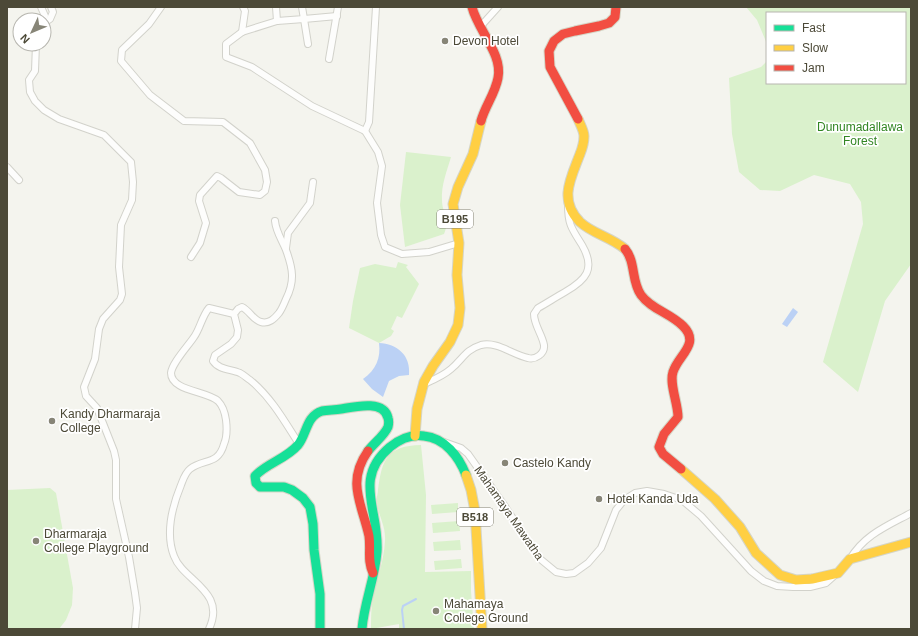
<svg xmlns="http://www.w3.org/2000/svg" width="918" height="636" viewBox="0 0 918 636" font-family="Arial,sans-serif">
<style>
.green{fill:#daf1cc}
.water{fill:#bbd1f5}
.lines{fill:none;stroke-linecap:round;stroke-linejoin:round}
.stream{stroke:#bbd1f5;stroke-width:2}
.street-casing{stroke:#d2d2cb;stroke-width:8}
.fast-casing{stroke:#d5d5c6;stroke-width:11}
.slow-casing{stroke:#d5d5c6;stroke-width:11}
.jam-casing{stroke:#d5d5c6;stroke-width:11}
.street{stroke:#fdfdfc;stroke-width:6}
.fast{stroke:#16e098;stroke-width:9}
.slow{stroke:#ffcf43;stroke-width:9}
.jam{stroke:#f24e42;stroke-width:9}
.poi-dot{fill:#878577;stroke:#fff;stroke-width:1.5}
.labels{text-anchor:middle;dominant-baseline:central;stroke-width:3.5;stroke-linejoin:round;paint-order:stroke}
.shield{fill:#fff;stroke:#828073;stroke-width:1}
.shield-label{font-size:11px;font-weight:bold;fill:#4c4937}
.poi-label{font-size:12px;fill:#4c4937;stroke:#fff;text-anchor:start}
.park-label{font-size:12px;fill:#328623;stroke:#fff}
.street-label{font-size:12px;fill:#4c4937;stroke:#fff}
</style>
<rect width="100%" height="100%" fill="#f4f4ee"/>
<!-- green -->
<g class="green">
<polygon points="746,7 911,7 911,264 885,301 858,392 823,362 863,224 861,202 850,184 814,175 780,191 760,190 739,172 732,134 729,78 761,67 767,61 767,83 905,83 905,13 767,13 767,44 757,20"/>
<path d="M 406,152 L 451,157 C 447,171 441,185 442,200 C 442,214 451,218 444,234 L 405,247 L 400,205 Z"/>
<polygon points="398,262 408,265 406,267 419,284 402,318 397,316 391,329 394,331 391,336 379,343 349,328 353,301 360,268 375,264 396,268"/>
<path d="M 421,445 L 426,495 L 425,572 L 471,571 L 471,591 L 474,629 L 399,629 L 399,624 L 371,629 C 371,618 371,608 373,598 C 377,579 384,560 385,541 C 386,525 378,516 377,502 C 376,498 378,494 378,490 C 382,459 387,446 421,445 Z"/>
<polygon points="50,488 56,493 73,588 72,605 66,620 59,629 7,629 7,490"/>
<polygon points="458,503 458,512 432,514 431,505"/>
<polygon points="459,521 460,531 433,533 432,523"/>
<polygon points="460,540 461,550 434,551 433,542"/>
<polygon points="461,559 462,568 435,570 434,561"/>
</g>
<!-- water -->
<g class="water">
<polygon points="793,308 798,312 787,327 782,324"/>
<path d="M 379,343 C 397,344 411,355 409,375 L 399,376 L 389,381 L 383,397 L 372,389 L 363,379 C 376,370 381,358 379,343 Z"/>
</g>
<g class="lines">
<!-- stream -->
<polyline class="stream" points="404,629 402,610 403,606 416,599"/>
<defs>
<g id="street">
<polyline points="41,7 45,16 43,20"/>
<polyline points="161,7 149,24 122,50 121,61 150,95 184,121 223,122 250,143 265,170 267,182 265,191 260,195 239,192 221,178 217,176 200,195 199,201 206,223 200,243 191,257"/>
<polyline points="276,7 277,21"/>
<polyline points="302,7 304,19 277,21 242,32 226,44 226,57 252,67 312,106 365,131 378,152 382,166 377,203 381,235 385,247 402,254 429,252 459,243"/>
<polyline points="44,23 50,19 53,12 51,7"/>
<polyline points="480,27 498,7"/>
<polyline points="242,32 245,11 243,7"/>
<polyline points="36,44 35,71 29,80 30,92 35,101 44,110 59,119 104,135 131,162 133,182 132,200 121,225 119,267 122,294 120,300 103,319 99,329 95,359 84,387 86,396 97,408 114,451 116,460 116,499 129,557 135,593 137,608 135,629"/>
<polyline points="308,44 304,19 337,16"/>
<polyline points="329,59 338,7"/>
<polyline points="365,131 369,122 376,7"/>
<polyline points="7,167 19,180"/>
<path d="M 275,221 C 276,232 282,240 286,250 C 293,269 295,281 286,299 C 284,304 282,309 279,313 C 274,319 269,324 261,322 C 253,320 250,311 242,307 L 238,309 L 234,314 L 238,330 L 237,337 L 231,344 L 215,355 L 213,361 C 219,370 231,369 240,373 C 244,375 247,378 250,380 C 271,397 285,422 299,444"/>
<polyline points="286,248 288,233 310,203 313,182"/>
<path d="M 424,384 C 433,380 443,376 451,369 C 463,359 465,350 481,345 C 497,341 513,355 528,358 C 535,360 545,354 544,345 C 542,334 534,325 534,314 L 538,308 C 547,303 556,297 565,292 C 586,280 596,269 582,245 C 572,229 568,225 568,205"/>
<polyline points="444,442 461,448 468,454 504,505 539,558 556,572 566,574 574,573 588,563 601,548 616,510 624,500 635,493 647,491 664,494 682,500 701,516 751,571 764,581 777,586 793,587 810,587 826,583 835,575"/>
<path d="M 850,559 C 864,535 887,526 911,513"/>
<path d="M 209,629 C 227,591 183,581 174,556 C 165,533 172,507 181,485 C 183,480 185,473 190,469 C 203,458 218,466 224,444 C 227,437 227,428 226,420 C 225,413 223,406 218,401 C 207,391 171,391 171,373 C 172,363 188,346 194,337 C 200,329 202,316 209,308 L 234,314"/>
</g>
<g id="fast">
<path d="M 320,629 L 320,594 L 314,550 L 313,524 L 310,507 L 303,498 L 292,490 L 284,487 L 260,487 L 256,483 L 255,476 C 267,463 286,459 298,445 C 307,434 306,416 322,411 C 328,410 335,410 341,409 C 353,407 384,399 388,418 C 389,421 389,423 388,427 C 384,436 374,443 368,451"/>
<path d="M 362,629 C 364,603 375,578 377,552 C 380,511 352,479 390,447 C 400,439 412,434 424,436 C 445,438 459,457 466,475"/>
</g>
<g id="slow">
<path d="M 578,119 C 580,124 584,131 584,136 C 584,142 582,149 580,154 C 571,178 558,200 580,222 C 593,234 611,237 625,249"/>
<polyline points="415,436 417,409 424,382 433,366 450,342 458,325 460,308 457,275 459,243 453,204 458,187 473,154 481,121"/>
<polyline points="681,469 715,499 740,527 756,553 780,575 796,580 812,579 838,573 850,559 911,542"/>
<polyline points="466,475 471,490 475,511 482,629"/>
</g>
<g id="jam">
<path d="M 472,7 C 478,31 503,54 498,78 C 495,94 485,106 481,121"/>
<polyline points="578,119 550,67 549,51 554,41 563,34 575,31 599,26 609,23 615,17 616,7"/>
<path d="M 625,249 C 636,262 631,281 641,295 C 651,309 670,313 683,326 C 701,344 678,355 673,372 C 669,384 678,403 678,417 L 664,434 L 659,447 L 663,454 L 681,469"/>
<path d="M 368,451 C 346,482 362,504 369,536 C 371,550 367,560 373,573"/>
</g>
</defs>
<!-- street casing -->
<use href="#street" class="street-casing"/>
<!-- fast casing -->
<use href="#fast" class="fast-casing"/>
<!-- slow casing -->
<use href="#slow" class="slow-casing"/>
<!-- jam casing -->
<use href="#jam" class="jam-casing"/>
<!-- street -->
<use href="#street" class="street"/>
<!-- fast -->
<use href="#fast" class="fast"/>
<!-- slow -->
<use href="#slow" class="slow"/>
<!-- jam -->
<use href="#jam" class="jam"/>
</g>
<!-- markers -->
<g class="poi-dot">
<circle cx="445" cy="41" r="4"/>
<circle cx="52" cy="421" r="4"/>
<circle cx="505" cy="463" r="4"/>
<circle cx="599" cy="499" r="4"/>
<circle cx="36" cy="541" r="4"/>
<circle cx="436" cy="611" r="4"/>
</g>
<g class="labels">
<!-- shield labels -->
<g class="shield">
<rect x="437" y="210" width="36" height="18" rx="3"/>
<rect x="457" y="508" width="36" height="18" rx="3"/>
</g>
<g class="shield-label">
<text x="455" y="219">B195</text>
<text x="475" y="517">B518</text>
</g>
<!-- poi labels -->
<g class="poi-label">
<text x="453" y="41">Devon Hotel</text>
<text x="60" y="414">Kandy Dharmaraja<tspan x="60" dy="14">College</tspan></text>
<text x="513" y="463">Castelo Kandy</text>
<text x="607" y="499">Hotel Kanda Uda</text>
<text x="44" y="534">Dharmaraja<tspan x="44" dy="14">College Playground</tspan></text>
<text x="444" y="604">Mahamaya<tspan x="444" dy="14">College Ground</tspan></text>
</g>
<!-- park labels -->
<g class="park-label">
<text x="860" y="127">Dunumadallawa<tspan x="860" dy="14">Forest</tspan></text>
</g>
<!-- street labels -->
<g class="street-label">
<text transform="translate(509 513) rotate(55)">Mahamaya Mawatha</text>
</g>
</g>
<!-- border -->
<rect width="918" height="636" fill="none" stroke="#4c4937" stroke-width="16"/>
<!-- legend -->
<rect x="766" y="12" width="140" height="72" fill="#ffffff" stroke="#b7b6af"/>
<rect x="774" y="25" width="20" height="6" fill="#16e098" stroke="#b7b6af"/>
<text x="802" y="32" font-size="12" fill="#4c4937">Fast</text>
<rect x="774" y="45" width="20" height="6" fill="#ffcf43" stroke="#b7b6af"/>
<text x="802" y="52" font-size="12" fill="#4c4937">Slow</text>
<rect x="774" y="65" width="20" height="6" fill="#f24e42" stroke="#b7b6af"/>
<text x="802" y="72" font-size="12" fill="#4c4937">Jam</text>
<!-- north arrow -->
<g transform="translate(32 32) rotate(226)"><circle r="19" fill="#ffffff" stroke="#b7b6af"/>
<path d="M0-3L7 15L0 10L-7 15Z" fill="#878577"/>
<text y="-6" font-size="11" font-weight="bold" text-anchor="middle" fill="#4c4937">N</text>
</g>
</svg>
